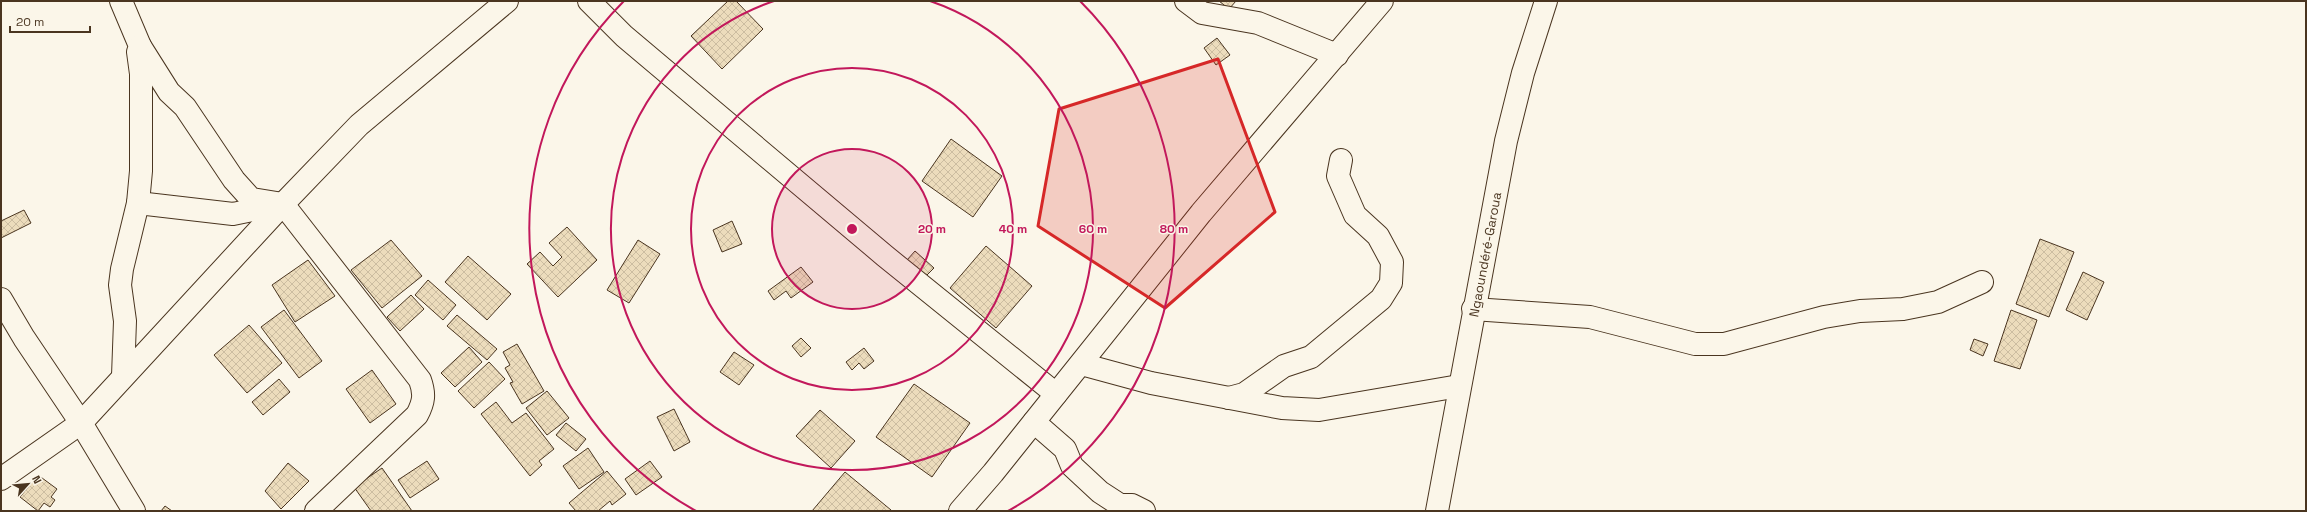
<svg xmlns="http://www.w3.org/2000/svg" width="2307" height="512" viewBox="0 0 2307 512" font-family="'Space Grotesk',sans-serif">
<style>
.building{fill:url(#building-cross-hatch);stroke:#4a3520}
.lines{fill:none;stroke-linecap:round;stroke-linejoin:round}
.minor-casing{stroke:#4a3520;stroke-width:24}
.highway-casing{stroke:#4a3520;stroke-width:24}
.minor{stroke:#fbf6e9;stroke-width:22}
.highway{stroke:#fbf6e9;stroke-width:22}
.marked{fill:#d62828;fill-opacity:0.2;stroke:#d62828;stroke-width:3;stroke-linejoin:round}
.ring{fill:none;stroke:#c2185b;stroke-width:2}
.labels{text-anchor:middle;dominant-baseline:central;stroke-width:3;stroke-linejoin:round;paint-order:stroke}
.street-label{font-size:13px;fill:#4a3520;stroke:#fbf6e9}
.centre{fill:#c2185b;stroke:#fbf6e9;stroke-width:2}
.ring-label{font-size:12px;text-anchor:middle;font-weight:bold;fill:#c2185b;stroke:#fbf6e9;stroke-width:3;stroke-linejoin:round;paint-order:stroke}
</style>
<defs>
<pattern id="building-cross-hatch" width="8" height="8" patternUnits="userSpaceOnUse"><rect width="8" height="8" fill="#ecdcbc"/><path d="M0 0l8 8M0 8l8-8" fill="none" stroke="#ccbda1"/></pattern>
</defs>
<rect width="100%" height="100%" fill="#fbf6e9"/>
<!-- building -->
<g class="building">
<polygon points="728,1 736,1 763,29 722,69 691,36"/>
<polygon points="1219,1 1236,1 1229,9"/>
<polygon points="1217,38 1230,55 1216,65 1204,48"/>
<polygon points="951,139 1002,176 973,217 922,181"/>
<polygon points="24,210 31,223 1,238 1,221"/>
<polygon points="732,221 742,244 722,252 713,230"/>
<polygon points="567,227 597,260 558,297 527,264 540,252 553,266 562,257 549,243"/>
<polygon points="2040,239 2074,252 2049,317 2016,304"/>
<polygon points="391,240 422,276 382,308 351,270"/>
<polygon points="638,240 660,254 629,303 607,290"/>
<polygon points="986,246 1032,286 996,328 950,288"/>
<polygon points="915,251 934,268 925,277 907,260"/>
<polygon points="468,256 511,294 487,320 445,282"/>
<polygon points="308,260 335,296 295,322 272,285"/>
<polygon points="801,267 813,282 791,298 786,291 774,300 768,291"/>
<polygon points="2083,272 2104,282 2087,320 2066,310"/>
<polygon points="428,280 456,305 443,320 415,295"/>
<polygon points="411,295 424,309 400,331 387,317"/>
<polygon points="284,310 322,361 299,378 261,327"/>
<polygon points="2011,310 2037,320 2020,369 1994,361"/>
<polygon points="457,315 497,349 487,360 447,326"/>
<polygon points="249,325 282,363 247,393 214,355"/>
<polygon points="801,338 811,348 801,357 792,346"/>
<polygon points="1974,339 1988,344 1983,356 1970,350"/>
<polygon points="517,344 544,391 522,404 510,383 513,382 505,368 510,365 503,352"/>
<polygon points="469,347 482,362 455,387 441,373"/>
<polygon points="864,348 874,361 864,369 859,363 852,370 846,362"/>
<polygon points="734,352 754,365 739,385 720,372"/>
<polygon points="489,362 505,379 474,408 458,391"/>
<polygon points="372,370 396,404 370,423 346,389"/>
<polygon points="279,379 290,392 263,415 252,402"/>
<polygon points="914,384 970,423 932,477 876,437"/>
<polygon points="547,391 569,418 547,435 526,408"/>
<polygon points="496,402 512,423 526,413 554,449 539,461 542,465 530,476 481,414"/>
<polygon points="674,409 690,442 674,451 657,417"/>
<polygon points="820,410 855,441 831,468 796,436"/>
<polygon points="566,423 586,439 576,451 556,435"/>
<polygon points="588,448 604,472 579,489 563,466"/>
<polygon points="427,461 439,479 410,498 398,480"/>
<polygon points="650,461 662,477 636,495 625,479"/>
<polygon points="288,463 309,481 281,509 265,491"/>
<polygon points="382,468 412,511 371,511 354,487"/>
<polygon points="607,471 626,494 612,505 610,501 598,511 576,511 569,503"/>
<polygon points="845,472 891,510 891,511 812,511"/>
<polygon points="38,475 57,489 51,497 55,500 50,507 44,503 38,511 20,497"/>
<polygon points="165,506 172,511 161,511"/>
</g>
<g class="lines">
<defs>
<g id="minor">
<polyline points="121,1 140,46 138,52 141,74 141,171 138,203 122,269 120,285 125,321 123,376"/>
<polyline points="589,1 624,36 885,256 1056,394"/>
<polyline points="1186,1 1202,13 1258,23 1337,55"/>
<path d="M 140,46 L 169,92 L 185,107 L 234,180 L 251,199 L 283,204 L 420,380 C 425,394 424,402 417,415 L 316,511"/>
<polyline points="138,203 233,214 272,206"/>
<polyline points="1,299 24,338 81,423 134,511"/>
<polyline points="1473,309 1590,317 1695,344 1724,344 1824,317 1860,311 1903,309 1938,302 1982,282"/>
<polyline points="1081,364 1151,383 1282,408 1319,410 1459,386"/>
<polyline points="1229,398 1244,394 1284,366 1311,357 1381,299 1391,283 1392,262 1378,236 1355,215 1338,176 1341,160"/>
<polyline points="1034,422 1065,449 1072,466 1100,492 1120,505 1132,505 1144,511"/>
<polyline points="1,479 81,423 283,204 359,125 507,1"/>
<polyline points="960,511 993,473 1201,213 1382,1"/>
</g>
<g id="highway">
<path id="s1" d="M 1437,511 L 1506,141 L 1523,73 L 1546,1"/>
</g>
</defs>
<!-- minor casing -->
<use href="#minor" class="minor-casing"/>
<!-- highway casing -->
<use href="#highway" class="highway-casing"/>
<!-- minor -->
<use href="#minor" class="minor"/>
<!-- highway -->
<use href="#highway" class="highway"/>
</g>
<!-- marked area -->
<path class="marked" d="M 1218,59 L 1275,212 L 1165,308 L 1038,226 L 1059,109 Z"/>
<!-- distance rings -->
<circle cx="852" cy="229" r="80" fill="#c2185b" fill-opacity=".12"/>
<g class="ring">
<circle cx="852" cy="229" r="80"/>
<circle cx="852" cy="229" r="161"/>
<path d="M930 1A241 241 0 1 1 774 1"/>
<path d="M696 511A322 322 0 0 1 624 1M1080 1A322 322 0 0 1 1008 511"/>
</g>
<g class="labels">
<!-- street labels -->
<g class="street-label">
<text stroke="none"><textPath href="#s1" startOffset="261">Ngaoundéré-Garoua</textPath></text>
</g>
</g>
<circle cx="852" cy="229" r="6" class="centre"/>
<g class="ring-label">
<text x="932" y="233">20 m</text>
<text x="1013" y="233">40 m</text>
<text x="1093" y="233">60 m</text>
<text x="1174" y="233">80 m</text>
</g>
<!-- border -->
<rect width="2307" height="512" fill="none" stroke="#4a3520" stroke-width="4"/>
<!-- north arrow -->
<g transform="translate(28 484) rotate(63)" stroke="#fbf6e9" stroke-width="3" paint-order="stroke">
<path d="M0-3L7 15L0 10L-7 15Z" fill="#4a3520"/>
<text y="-6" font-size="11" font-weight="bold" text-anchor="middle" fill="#4a3520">N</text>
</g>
<!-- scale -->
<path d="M10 26v6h80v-6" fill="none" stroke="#4a3520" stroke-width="2"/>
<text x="16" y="26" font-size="12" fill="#4a3520" stroke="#fbf6e9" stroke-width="3" paint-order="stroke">20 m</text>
</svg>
